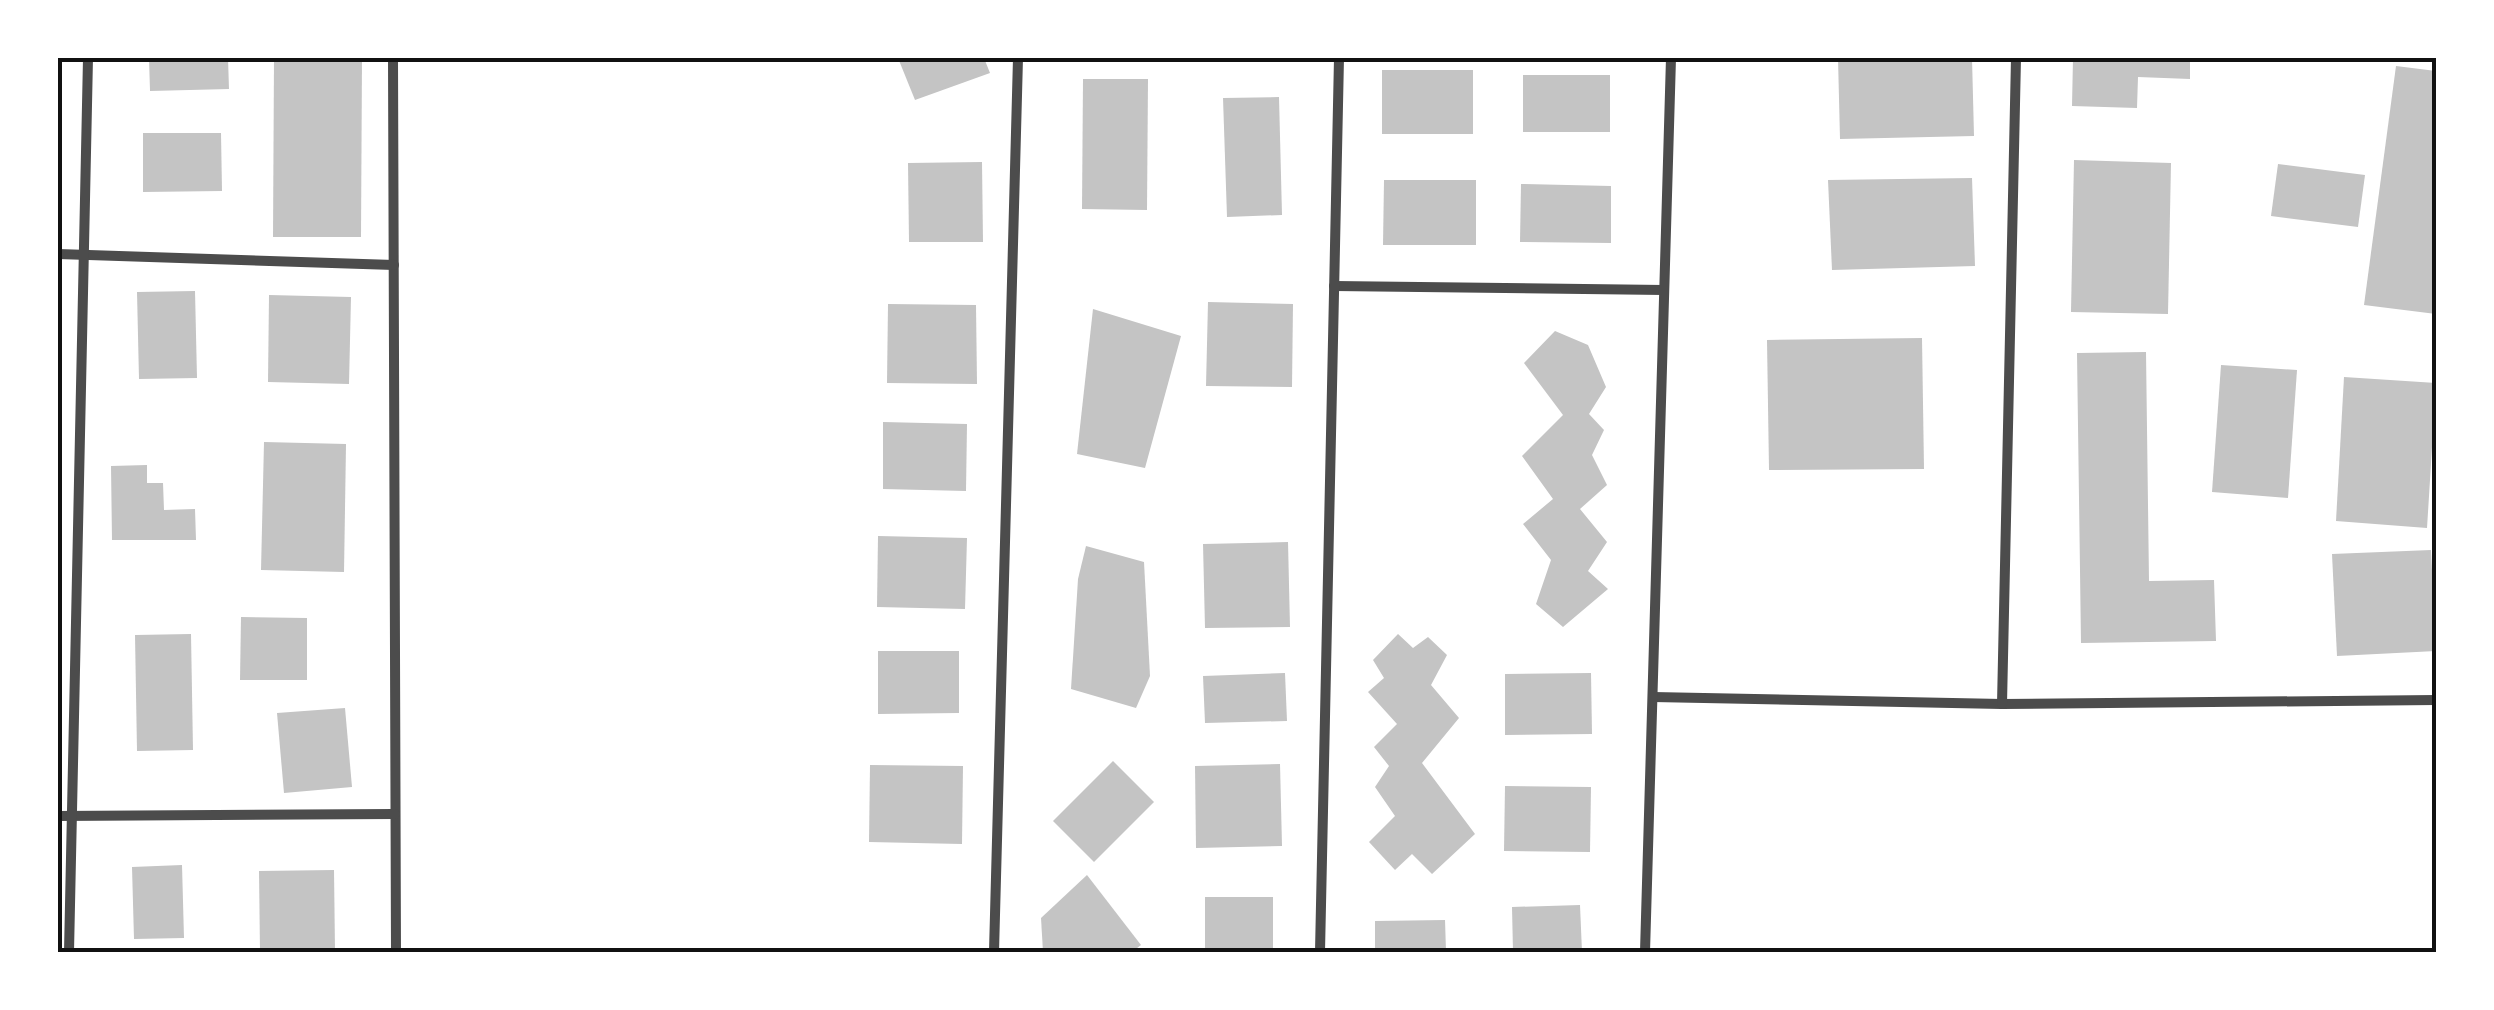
<svg xmlns="http://www.w3.org/2000/svg" width="2494" height="1010" viewBox="0 0 2494 1010" font-family="'Fira Sans',sans-serif">
<style>
.building{fill:#c4c4c4}
.lines{fill:none;stroke-linecap:round;stroke-linejoin:round}
.minor{stroke:#4c4c4c;stroke-width:10}
.neatline{fill:none;stroke:#111;stroke-width:4}
</style>
<rect width="100%" height="100%" fill="#fff"/>
<!-- building -->
<g class="building">
<polygon points="149,58 228,58 229,89 150,91"/>
<polygon points="274,58 362,58 361,237 273,237"/>
<polygon points="898,58 984,58 990,73 915,100"/>
<polygon points="1838,58 1972,58 1974,136 1840,139"/>
<polygon points="2073,58 2190,58 2190,79 2138,77 2137,108 2072,106"/>
<polygon points="2396,66 2436,71 2436,314 2364,305"/>
<rect x="1382" y="70" width="91" height="64"/>
<rect x="1523" y="75" width="87" height="57"/>
<polygon points="1083,79 1148,79 1147,210 1082,209"/>
<polygon points="1279,97 1282,215 1227,217 1223,98"/>
<polygon points="143,133 221,133 222,191 143,192"/>
<polygon points="2074,160 2171,163 2168,314 2071,312"/>
<polygon points="982,162 983,242 909,242 908,163"/>
<polygon points="2278,164 2365,175 2358,227 2271,216"/>
<polygon points="1972,178 1975,266 1832,270 1828,180"/>
<polygon points="1384,180 1476,180 1476,245 1383,245"/>
<polygon points="1521,184 1611,186 1611,243 1520,242"/>
<polygon points="195,291 197,378 139,379 137,292"/>
<polygon points="269,295 351,297 349,384 268,382"/>
<polygon points="1208,302 1293,304 1292,387 1206,386"/>
<polygon points="888,304 976,305 977,384 887,383"/>
<polygon points="1093,309 1181,336 1145,468 1077,454"/>
<polygon points="1555,331 1588,345 1606,387 1589,414 1604,430 1592,455 1607,485 1580,509 1607,542 1588,571 1608,589 1563,627 1536,604 1551,560 1523,524 1553,499 1522,456 1563,415 1524,363"/>
<polygon points="1922,338 1924,469 1769,470 1767,340"/>
<polygon points="2146,352 2149,581 2214,580 2216,641 2081,643 2077,353"/>
<polygon points="2221,365 2297,370 2288,498 2212,492"/>
<polygon points="2344,377 2436,383 2427,528 2336,521"/>
<polygon points="883,422 967,424 966,491 883,489"/>
<polygon points="264,442 346,444 344,572 261,570"/>
<polygon points="147,465 147,483 163,483 164,510 195,509 196,540 112,540 111,466"/>
<polygon points="878,536 967,538 965,609 877,607"/>
<polygon points="1288,542 1290,627 1205,628 1203,544"/>
<polygon points="1086,546 1144,562 1150,676 1136,708 1071,689 1078,579"/>
<polygon points="2431,550 2436,651 2337,656 2332,554"/>
<polygon points="241,617 307,618 307,680 240,680"/>
<polygon points="191,634 193,750 137,751 135,635"/>
<polygon points="1398,634 1413,648 1428,637 1447,655 1431,685 1459,718 1422,763 1475,834 1432,874 1412,854 1395,870 1369,842 1395,816 1375,787 1389,766 1374,747 1397,724 1368,692 1384,678 1373,660"/>
<polygon points="878,651 959,651 959,713 878,714"/>
<polygon points="1285,673 1287,721 1205,723 1203,676"/>
<polygon points="1591,673 1592,734 1505,735 1505,674"/>
<polygon points="345,708 352,787 284,793 277,713"/>
<polygon points="1113,761 1154,802 1094,862 1053,821"/>
<polygon points="1280,764 1282,846 1196,848 1195,766"/>
<polygon points="870,765 963,766 962,844 869,842"/>
<polygon points="1505,786 1591,787 1590,852 1504,851"/>
<polygon points="182,865 184,938 134,939 132,867"/>
<polygon points="334,870 335,951 260,952 259,871"/>
<polygon points="1087,875 1141,945 1132,952 1043,952 1041,918"/>
<rect x="1205" y="897" width="68" height="55"/>
<polygon points="1580,905 1582,952 1513,952 1512,907"/>
<polygon points="1445,920 1446,952 1375,952 1375,921"/>
</g>
<g class="lines">
<!-- minor -->
<g class="minor">
<polyline points="393,58 396,952"/>
<polyline points="58,254 394,265"/>
<polyline points="1334,286 1664,290"/>
<polyline points="1653,697 2002,704 2436,700"/>
<polyline points="2002,704 2016,58"/>
<polyline points="58,816 395,814"/>
<polyline points="69,952 88,58"/>
<polyline points="994,952 1018,58"/>
<polyline points="1320,952 1339,58"/>
<polyline points="1645,952 1671,58"/>
</g>
</g>
<!-- border -->
<rect width="2494" height="1010" fill="none" stroke="#ffffff" stroke-width="120"/>
<rect x="60" y="60" width="2374" height="890" class="neatline"/>
</svg>
